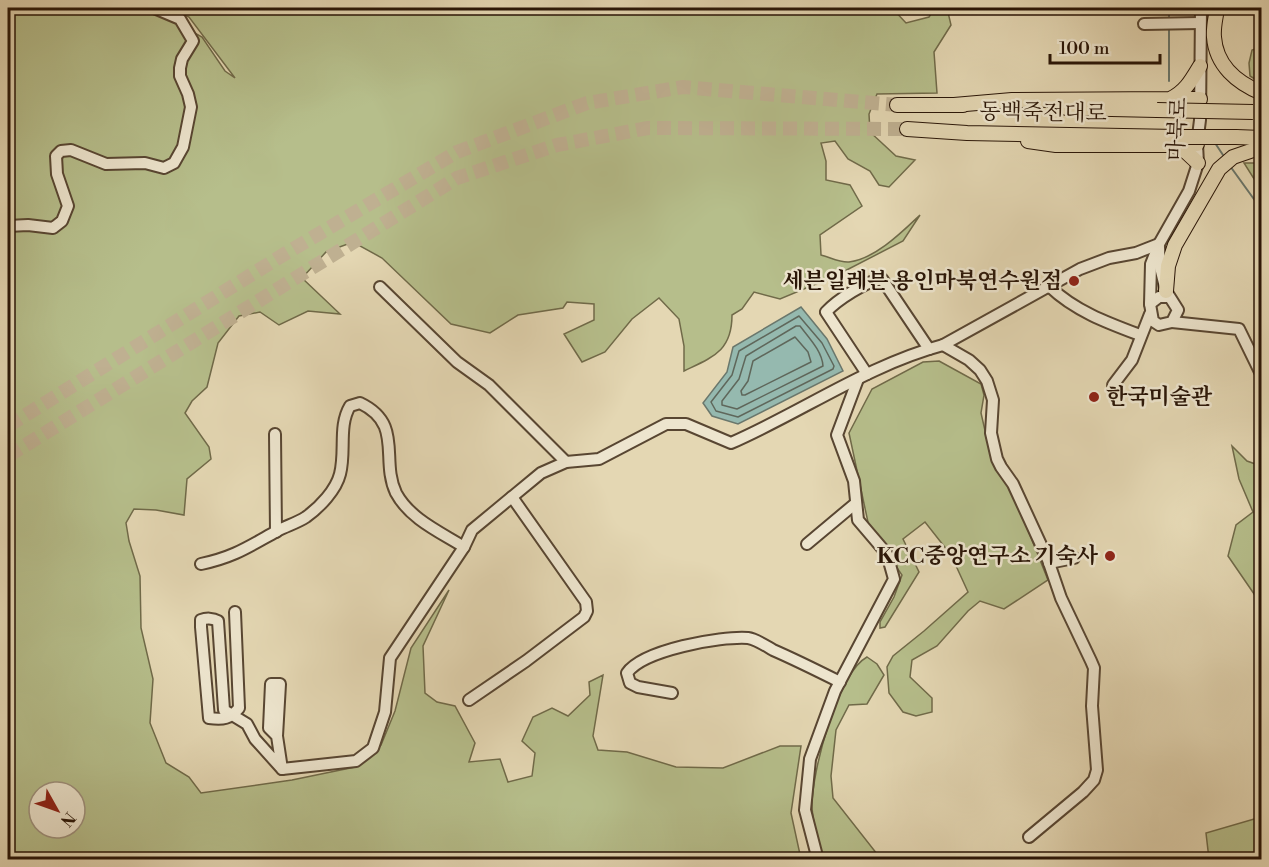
<svg xmlns="http://www.w3.org/2000/svg" width="1269" height="867" viewBox="0 0 1269 867" font-family="'Libre Bodoni','Noto Serif KR',serif">
<style>
.green{fill:#b6be8b;stroke:#706a49;stroke-width:1.5;fill-rule:evenodd}
.water{fill:#95b9af;stroke:#6a776c;stroke-width:1.5}
.lines{fill:none;stroke-linecap:round;stroke-linejoin:round}
.shore{stroke:#5f675b;stroke-width:1.5}
.stream{stroke:#6a776c;stroke-width:2}
.major-tunnel{stroke:#bfb091;stroke-width:14;stroke-dasharray:14 7;stroke-linecap:butt}
.minor-casing{stroke:#584632;stroke-width:14}
.major-casing{stroke:#291507;stroke-width:16}
.minor{stroke:#ede5ce;stroke-width:10}
.major{stroke:#e4d7b3;stroke-width:14}
.major-bridge-casing{stroke:#291507;stroke-width:16;stroke-linecap:butt}
.major-bridge{stroke:#e4d7b3;stroke-width:14}
.poi-dot{fill:#8f2418;stroke:#ede5ce;stroke-width:2}
.labels{text-anchor:middle;dominant-baseline:central;stroke-width:5;stroke-linejoin:round;paint-order:stroke}
.street-label{font-size:22px;fill:#291507;stroke:#ede5ce}
.poi-label{font-size:22px;font-weight:bold;fill:#291507;stroke:#ede5ce;text-anchor:end}
</style>
<rect width="100%" height="100%" fill="#e4d7b3"/>
<filter id="stains"><feTurbulence type="fractalNoise" baseFrequency=".00333" numOctaves="4"/><feColorMatrix values="0 0 0 0 .2 0 0 0 0 .09 0 0 0 0 .02 0 0 0 .5 -.17"/></filter>
<radialGradient id="worn" r=".72"><stop offset=".6" stop-color="#630" stop-opacity="0"/><stop offset="1" stop-color="#630" stop-opacity=".3"/></radialGradient>
<!-- green -->
<g class="green">
<path d="M 8,8 L 150,8 L 202,37 L 225,71 L 235,78 L 189,17 L 168,8 L 892,8 L 906,23 L 929,17 L 935,8 L 947,8 L 951,25 L 934,52 L 937,93 L 877,94 L 869,114 L 870,132 L 896,156 L 915,160 L 889,187 L 879,185 L 870,171 L 848,159 L 835,141 L 821,143 L 826,161 L 826,180 L 850,185 L 862,206 L 820,235 L 821,255 C 829,257 841,263 849,262 C 875,259 902,232 920,215 L 903,241 L 835,276 L 780,299 L 754,292 L 742,309 L 732,315 C 732,351 713,357 684,371 L 684,346 L 679,319 L 659,298 L 632,319 L 605,352 L 582,362 L 564,334 L 594,320 L 594,304 L 567,302 L 563,308 L 518,315 L 490,333 L 451,324 L 382,258 L 353,242 L 326,252 L 302,278 L 340,314 L 308,311 L 279,325 L 260,312 L 239,316 L 218,343 L 207,387 L 192,401 L 185,413 L 209,447 L 211,459 L 187,479 L 184,515 L 156,510 L 134,509 L 126,523 L 129,541 L 140,576 L 141,628 L 153,679 L 150,723 L 166,763 L 189,777 L 201,793 L 292,780 L 355,767 L 381,745 L 395,711 L 411,648 L 449,590 L 423,646 L 425,693 L 437,702 L 455,706 L 475,743 L 469,762 L 500,759 L 508,782 L 532,776 L 535,753 L 522,741 L 533,717 L 552,708 L 568,716 L 590,695 L 589,682 L 603,675 L 593,736 L 598,750 L 627,752 L 676,767 L 723,768 L 780,746 L 801,746 L 791,813 L 801,859 L 8,859 ZM 39,792 L 75,792 L 75,828 L 39,828 Z"/>
<polygon points="1261,47 1262,47 1261,83 1250,76 1249,63 1252,50"/>
<polygon points="1244,163 1261,163 1261,190"/>
<polygon points="939,361 981,384 984,395 981,413 986,435 1014,495 1048,580 1004,609 980,601 968,611 937,646 912,660 910,677 932,698 932,712 916,716 903,712 889,693 887,667 893,656 924,631 968,592 951,555 925,522 903,539 919,572 885,627 880,628 880,622 894,597 902,575 869,527 849,433 872,389 923,362"/>
<polygon points="1232,446 1247,461 1261,466 1259,482 1262,485 1261,604 1228,556 1236,525 1253,512 1239,479"/>
<path d="M 867,657 L 877,664 L 884,675 L 867,704 L 849,705 L 836,730 L 831,776 L 833,798 L 881,859 L 824,860 C 819,842 812,823 812,805 C 812,771 838,673 867,657 Z"/>
<polygon points="1261,817 1261,859 1209,859 1206,833"/>
</g>
<!-- water -->
<polygon class="water" points="801,307 827,339 843,371 738,424 712,416 703,403 727,372 733,347"/>
<g class="lines">
<!-- shore -->
<g class="shore">
<polygon points="799,316 822,343 834,366 833,369 738,417 716,411 711,402 732,375 739,351"/>
<path d="M 796,326 L 800,326 C 809,338 822,351 823,366 L 737,409 L 722,405 L 722,401 L 739,379 L 746,356 Z"/>
<polygon points="795,337 808,352 811,362 745,395 742,395 741,391 748,381 753,361"/>
</g>
<!-- stream -->
<g class="stream">
<polyline points="1169,21 1169,8"/>
<polyline points="1169,81 1169,27"/>
<polyline points="1215,143 1225,158"/>
<polyline points="1230,166 1256,202 1257,212 1262,216"/>
</g>
<!-- major-tunnel -->
<g class="major-tunnel">
<polyline points="8,426 283,255 457,152 587,103 683,87 897,105"/>
<polyline points="8,456 457,178 557,145 648,128 907,129"/>
</g>
<defs>
<g id="minor">
<polyline points="1144,24 1200,23"/>
<polyline points="8,226 28,225 53,228 62,221 68,206 57,174 56,156 61,151 71,150 106,164 145,163 164,168 174,163 183,147 191,107 188,94 180,76 180,68 182,59 193,41 180,19 154,8"/>
<polyline points="1159,247 1160,267 1166,291 1178,310 1172,322 1159,325 1153,321 1150,304 1159,297 1168,297"/>
<polyline points="380,287 457,362 489,385 566,462"/>
<path d="M 1050,287 C 1075,311 1108,323 1140,335"/>
<polyline points="1150,304 1151,264 1159,244 1189,191 1198,163 1197,144 1200,120 1201,8"/>
<polyline points="1172,322 1239,329 1262,376"/>
<polyline points="943,345 969,360 980,370 987,381 993,400 991,433 997,459 1001,467 1013,484 1048,560 1061,598 1091,661 1094,668 1092,706 1097,770 1094,780 1083,792 1029,837"/>
<path d="M 867,374 L 826,312 C 837,300 866,281 882,279 L 929,349"/>
<polyline points="1113,385 1132,360 1150,314"/>
<polyline points="275,434 276,532"/>
<polyline points="807,544 856,503"/>
<polyline points="1049,563 1074,558"/>
<path d="M 201,564 C 234,557 248,547 277,531 C 286,526 297,523 306,517 C 320,507 336,490 340,474 C 346,451 338,426 350,406 L 360,403 C 404,424 380,459 396,493 C 410,519 440,532 464,547"/>
<path d="M 235,612 L 239,708 C 230,719 223,720 209,718 L 201,627 L 201,620 C 206,618 213,618 218,621 L 224,710 L 247,724 L 255,739 L 282,769 L 277,736 L 280,684 L 271,684 L 269,728 L 277,736"/>
<path d="M 672,693 L 638,687 L 630,683 L 627,673 C 643,650 720,636 748,638 C 756,639 766,646 773,650 C 796,660 818,671 840,682"/>
<polyline points="469,700 526,661 584,617 587,611 586,602 512,497"/>
<path d="M 282,769 L 356,761 L 373,748 L 385,712 L 390,658 L 464,547 L 472,530 L 541,473 L 566,462 L 599,459 L 666,424 L 686,424 L 731,443 C 802,412 868,365 943,345 L 1080,269 L 1109,258 L 1136,253 L 1159,244"/>
<polyline points="818,860 805,810 810,759 835,691 894,579 887,554 858,520 854,481 837,435 858,379"/>
</g>
<g id="major">
<path d="M 1217,8 C 1216,17 1213,27 1214,37 C 1216,65 1237,83 1262,93"/>
<polyline points="1172,99 1200,99"/>
<polyline points="897,105 963,105"/>
<path d="M 954,105 L 1012,100 L 1170,99 C 1185,92 1191,81 1200,66"/>
<polyline points="1066,108 1157,110"/>
<polyline points="907,129 967,133 1177,137"/>
<polyline points="1236,137 1262,138"/>
<polyline points="1028,141 1056,145 1172,145 1184,150 1198,163"/>
<polyline points="1174,145 1197,144"/>
<polyline points="1166,291 1168,266 1175,245 1219,169 1233,157 1262,147"/>
</g>
</defs>
<!-- minor casing -->
<use href="#minor" class="minor-casing"/>
<!-- major casing -->
<use href="#major" class="major-casing"/>
<!-- minor -->
<use href="#minor" class="minor"/>
<!-- major -->
<use href="#major" class="major"/>
<defs>
<g id="major-bridge">
<polyline points="1157,110 1253,112"/>
<polyline points="1177,137 1236,137"/>
</g>
</defs>
<!-- major-bridge casing -->
<use href="#major-bridge" class="major-bridge-casing"/>
<!-- major-bridge -->
<use href="#major-bridge" class="major-bridge"/>
</g>
<!-- markers -->
<g class="poi-dot">
<circle cx="1074" cy="281" r="6"/>
<circle cx="1094" cy="397" r="6"/>
<circle cx="1110" cy="556" r="6"/>
</g>
<g class="labels">
<!-- street labels -->
<g class="street-label">
<text transform="translate(1043 113) rotate(1)">동백죽전대로</text>
<text transform="translate(1178 129) rotate(-87)">마북로</text>
</g>
<!-- poi labels -->
<g class="poi-label">
<text x="1062" y="281">세븐일레븐 용인마북연수원점</text>
<text x="1106" y="397" text-anchor="start">한국미술관</text>
<text x="1098" y="556">KCC중앙연구소 기숙사</text>
</g>
</g>
<!-- margin -->
<rect width="1269" height="867" fill="none" stroke="#e4d7b3" stroke-width="30"/>
<rect x="9" y="9" width="1251" height="849" fill="none" stroke="#291507" stroke-width="3"/>
<rect x="15" y="15" width="1239" height="837" fill="none" stroke="#291507" stroke-width="1.5"/>
<!-- north arrow -->
<g transform="translate(57 810) rotate(130)"><circle r="28" fill="#ede5ce" stroke="#9f927e" stroke-width="1.5"/>
<path d="M0-4.5L10 22L0 15L-10 22Z" fill="#8f2418"/>
<text y="-9" font-size="16" font-weight="bold" text-anchor="middle" fill="#291507">N</text>
</g>
<!-- scale -->
<path d="M1050 54v9h110v-9" fill="none" stroke="#291507" stroke-width="3"/>
<text x="1059" y="54" font-size="18" fill="#291507" stroke="#ede5ce" stroke-width="4.5" paint-order="stroke">100 m</text>
<rect width="100%" height="100%" filter="url(#stains)"/>
<rect width="100%" height="100%" fill="url(#worn)"/>
</svg>
